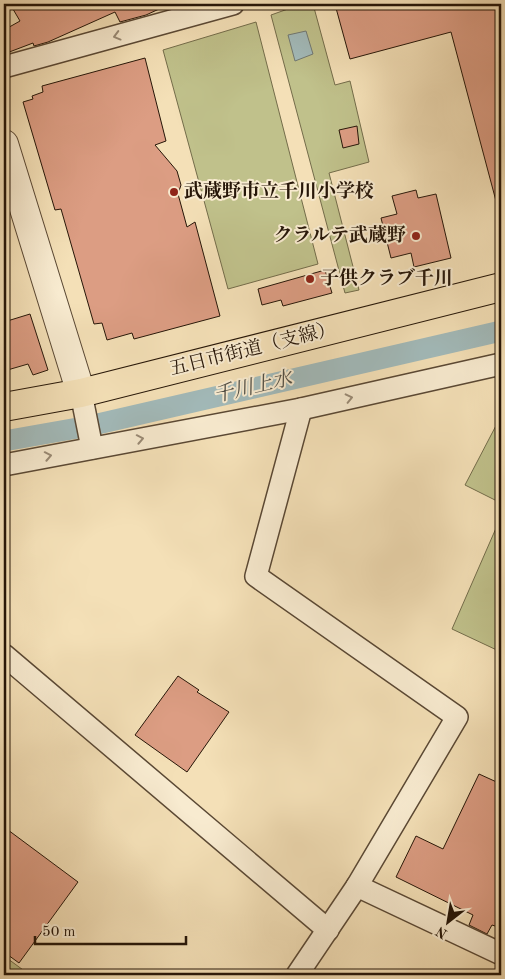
<svg xmlns="http://www.w3.org/2000/svg" width="505" height="979" viewBox="0 0 505 979" font-family="'Old Standard TT','Noto Serif JP',serif">
<style>
.green{fill:#c0c18b;stroke:#736c4a}
.water{fill:#a2baba;stroke:#707873}
.lines{fill:none;stroke-linecap:round;stroke-linejoin:round}
.canal{stroke:#a2baba;stroke-width:21}
.building{fill:#dc9d83;stroke:#261608}
.minor-casing{stroke:#5a4834;stroke-width:24}
.tertiary-casing{stroke:#5a4834;stroke-width:30}
.primary-casing{stroke:#261608;stroke-width:30}
.minor{stroke:#f8ebd0;stroke-width:21}
.tertiary{stroke:#f8ebd0;stroke-width:28}
.primary{stroke:#f4e0b7;stroke-width:28}
.oneway{stroke:#9a8b76}
.poi-dot{fill:#8f2418;stroke:#f8ebd0;stroke-width:2}
.labels{text-anchor:middle;dominant-baseline:central;stroke-width:4;stroke-linejoin:round;paint-order:stroke}
.poi-label{font-size:19px;font-weight:bold;fill:#261608;stroke:#f8ebd0;text-anchor:start}
.street-label{font-size:19px;fill:#261608;stroke:#f8ebd0}
.water-label{font-size:20px;font-style:italic;fill:#514f46;stroke:#f8ebd0}
</style>
<rect width="100%" height="100%" fill="#f4e0b7"/>
<filter id="stains"><feTurbulence type="fractalNoise" baseFrequency=".004" numOctaves="4"/><feColorMatrix values="0 0 0 0 .2 0 0 0 0 .09 0 0 0 0 .02 0 0 0 .5 -.17"/></filter>
<radialGradient id="worn" r=".72"><stop offset=".6" stop-color="#630" stop-opacity="0"/><stop offset="1" stop-color="#630" stop-opacity=".3"/></radialGradient>
<!-- green -->
<g class="green">
<polygon points="302,4 313,4 335,85 350,81 369,162 329,173 359,290 345,293 271,15"/>
<polygon points="256,22 318,264 228,289 163,50"/>
<polygon points="501,416 501,503 465,485"/>
<polygon points="500,519 501,520 501,652 452,629"/>
<polygon points="4,956 30,975 4,975"/>
</g>
<!-- water -->
<polygon class="water" points="306,31 313,54 295,61 288,35"/>
<g class="lines">
<!-- canal -->
<polyline class="canal" points="4,441 89,426 501,331"/>
</g>
<!-- building -->
<g class="building">
<polygon points="10,4 170,4 146,15 120,22 115,12 48,42 34,46 33,43 4,54 4,30 20,21"/>
<polygon points="352,4 495,4 501,28 501,200 496,201 451,32 350,59 336,8"/>
<polygon points="145,58 166,141 155,145 177,171 181,185 178,194 187,227 195,222 220,316 134,339 132,333 107,340 102,323 94,324 61,209 55,210 23,102 33,99 32,96 43,92 42,86"/>
<polygon points="357,126 359,144 343,148 339,130"/>
<polygon points="416,190 418,198 436,194 451,258 414,267 411,253 391,258 381,218 397,214 392,196"/>
<polygon points="325,270 332,293 283,306 281,300 262,305 258,289"/>
<polygon points="30,314 48,370 33,375 28,364 4,371 4,322"/>
<polygon points="178,676 199,690 197,692 229,712 187,772 135,735"/>
<polygon points="479,774 501,784 501,928 492,925 487,934 469,925 473,915 396,877 416,836 443,849"/>
<polygon points="4,827 78,882 19,963 4,952"/>
</g>
<g class="lines">
<defs>
<g id="minor">
<polyline points="4,67 233,4"/>
<polyline points="81,393 92,448"/>
<polyline points="4,465 301,409 501,364"/>
<polyline points="4,655 328,930"/>
<polyline points="357,886 501,954"/>
<polyline points="297,975 357,886 457,717 256,576 301,409"/>
</g>
<polyline id="tertiary" points="4,144 81,393"/>
<polyline id="primary" points="4,407 81,393 501,287"/>
</defs>
<!-- minor casing -->
<use href="#minor" class="minor-casing"/>
<!-- tertiary casing -->
<use href="#tertiary" class="tertiary-casing"/>
<!-- primary casing -->
<use href="#primary" class="primary-casing"/>
<!-- minor -->
<use href="#minor" class="minor"/>
<!-- tertiary -->
<use href="#tertiary" class="tertiary"/>
<!-- primary -->
<use href="#primary" class="primary"/>
</g>
<!-- one-way arrows -->
<defs><path id="oneway-chevron" d="M-2-3.5L2.5 0L-2 3.5" fill="none" stroke-width="1.6" stroke-linecap="round" stroke-linejoin="round" transform="scale(1.25)"/></defs>
<g class="oneway">
<use href="#oneway-chevron" transform="translate(117 36) rotate(165)"/>
<use href="#oneway-chevron" transform="translate(349 398) rotate(-13)"/>
<use href="#oneway-chevron" transform="translate(140 439) rotate(-11)"/>
<use href="#oneway-chevron" transform="translate(48 456) rotate(-11)"/>
</g>
<!-- markers -->
<g class="poi-dot">
<circle cx="174" cy="192" r="5"/>
<circle cx="416" cy="236" r="5"/>
<circle cx="310" cy="279" r="5"/>
</g>
<g class="labels">
<!-- poi labels -->
<g class="poi-label">
<text x="184" y="192">武蔵野市立千川小学校</text>
<text x="406" y="236" text-anchor="end">クラルテ武蔵野</text>
<text x="320" y="279">子供クラブ千川</text>
</g>
<!-- street labels -->
<g class="street-label">
<text transform="translate(253 350) rotate(-14)">五日市街道（支線）</text>
</g>
<!-- water labels -->
<g class="water-label">
<text transform="translate(253 388) rotate(-13)">千川上水</text>
</g>
</g>
<!-- margin -->
<rect width="505" height="979" fill="none" stroke="#f4e0b7" stroke-width="20"/>
<rect x="5" y="5" width="495" height="969" fill="none" stroke="#261608" stroke-width="2.5"/>
<rect x="10" y="10" width="485" height="959" fill="none" stroke="#261608"/>
<!-- north arrow -->
<g transform="translate(448 922) rotate(211)" stroke="#f8ebd0" stroke-width="4" paint-order="stroke">
<path d="M0-4L9 19L0 12L-9 19Z" fill="#261608"/>
<text y="-8" font-size="14" font-weight="bold" text-anchor="middle" fill="#261608">N</text>
</g>
<!-- scale -->
<path d="M35 936v8h151v-8" fill="none" stroke="#261608" stroke-width="2.5"/>
<text x="42" y="936" font-size="15" fill="#261608" stroke="#f8ebd0" stroke-width="4" paint-order="stroke">50 m</text>
<rect width="100%" height="100%" filter="url(#stains)"/>
<rect width="100%" height="100%" fill="url(#worn)"/>
</svg>
